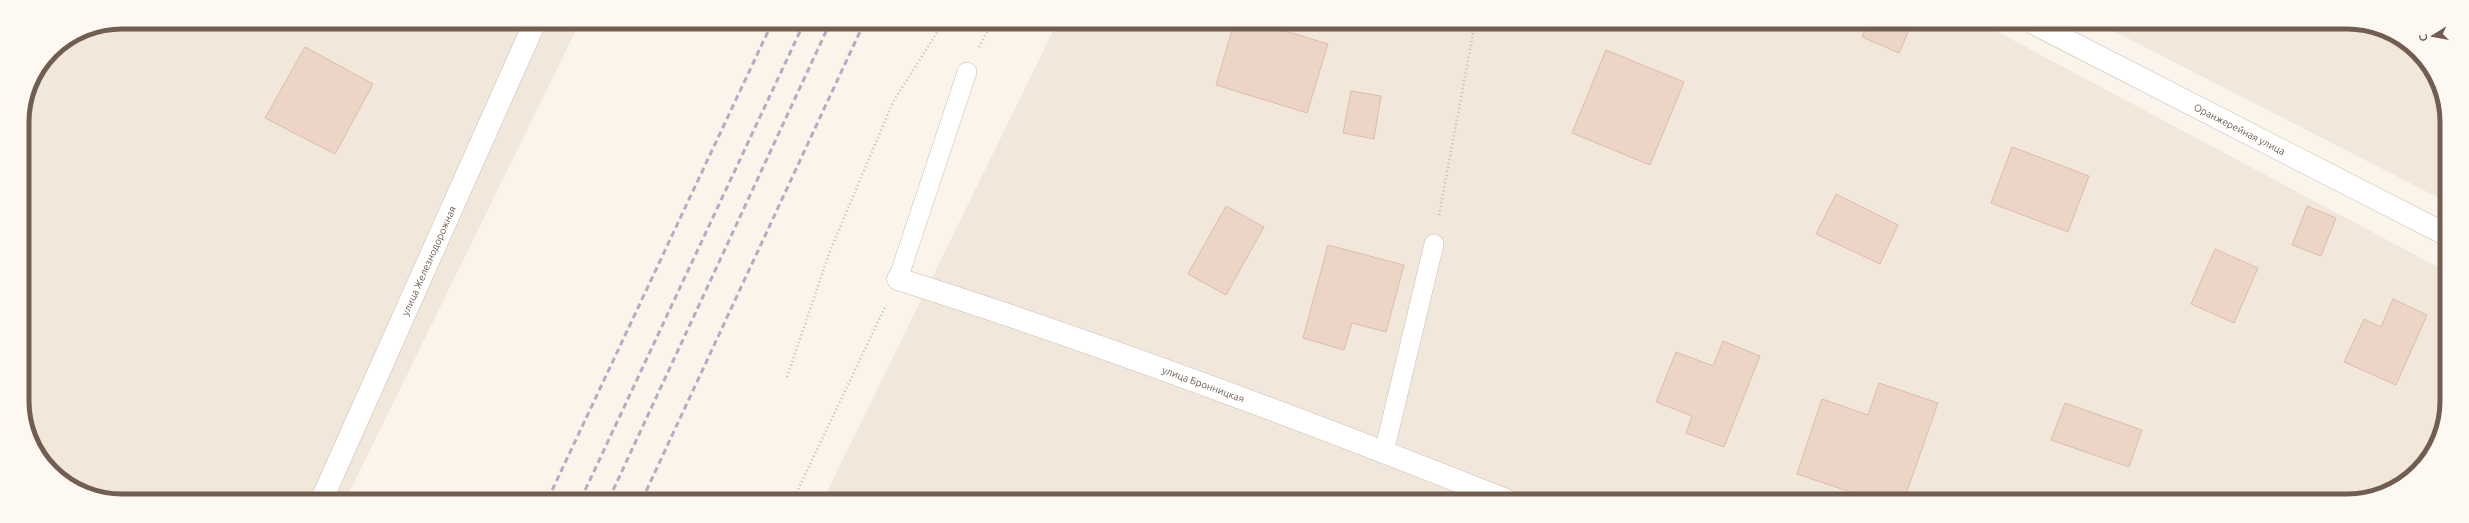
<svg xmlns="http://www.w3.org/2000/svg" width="2469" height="523" viewBox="0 0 2469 523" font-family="Ubuntu,sans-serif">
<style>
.residential{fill:#f1e7da}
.building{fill:#ecd5c6;stroke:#ddbda9}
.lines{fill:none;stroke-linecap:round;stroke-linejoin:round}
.lane-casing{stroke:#cbbdb2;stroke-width:20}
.street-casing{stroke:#cbbdb2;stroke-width:23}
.path{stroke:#d1b9a9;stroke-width:2.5;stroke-dasharray:1 3;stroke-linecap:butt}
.lane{stroke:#fff;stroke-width:19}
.street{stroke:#fff;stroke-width:22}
.rail{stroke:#b8aac3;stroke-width:3;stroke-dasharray:6 4;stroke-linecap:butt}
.labels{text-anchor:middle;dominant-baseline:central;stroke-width:3;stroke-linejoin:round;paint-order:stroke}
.street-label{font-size:10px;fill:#725d51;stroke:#fdf8f1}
.rim{fill:none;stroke:#725d51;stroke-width:5}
</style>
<rect width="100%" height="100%" fill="#faf4eb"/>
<!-- residential -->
<g class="residential">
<polygon points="122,22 580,22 346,499 103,499 51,472 24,421 22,116 30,84 51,51 84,30"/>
<polygon points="1057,23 1983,24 2445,271 2445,420 2434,451 2413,476 2385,493 2353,501 823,500"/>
<polygon points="2100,24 2366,24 2418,51 2445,103 2445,201"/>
</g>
<!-- building -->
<g class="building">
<polygon points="1234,23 1259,23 1328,44 1307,113 1216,85"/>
<polygon points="1868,23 1912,23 1899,53 1862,37"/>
<polygon points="305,47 373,84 335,154 265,118"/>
<polygon points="1606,50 1684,82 1650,165 1572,133"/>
<polygon points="1351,91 1381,96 1374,139 1343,133"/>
<polygon points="2012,147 2089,176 2068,232 1991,203"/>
<polygon points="1836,194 1898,225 1880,264 1816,234"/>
<polygon points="1226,206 1264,227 1226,295 1188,274"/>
<polygon points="2307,206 2336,218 2321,256 2292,245"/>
<polygon points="1328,245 1404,265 1386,332 1352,323 1344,350 1303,338"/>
<polygon points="2215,249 2258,268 2234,323 2191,304"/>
<polygon points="2393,299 2427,315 2396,385 2344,362 2364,319 2381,327"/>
<polygon points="1723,341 1760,356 1724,447 1686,433 1692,416 1656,402 1676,352 1713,366"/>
<polygon points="1879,383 1938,403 1904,500 1874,500 1797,474 1822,399 1868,415"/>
<polygon points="2065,403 2142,430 2129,467 2051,440"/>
</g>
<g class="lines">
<defs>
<g id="lane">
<polyline points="898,279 967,72"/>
<polyline points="1384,452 1434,244"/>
</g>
<g id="street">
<path id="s1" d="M 2035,24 L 2445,234"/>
<path id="s2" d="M 898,279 C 1103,344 1305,420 1506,500"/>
<path id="s3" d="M 322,499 L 535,22"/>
</g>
</defs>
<!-- lane casing -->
<use href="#lane" class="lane-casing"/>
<!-- street casing -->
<use href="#street" class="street-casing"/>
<!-- path -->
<g class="path">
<polyline points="979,47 992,23"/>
<polyline points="1439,215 1475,23"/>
<polyline points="787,377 830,251 893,102 943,23"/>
<polyline points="793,500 885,307"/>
</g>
<!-- lane -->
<use href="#lane" class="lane"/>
<!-- street -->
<use href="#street" class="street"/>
<!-- rail -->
<g class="rail">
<polyline points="548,499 772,23"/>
<polyline points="581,499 804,23"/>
<polyline points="609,499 830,23"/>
<polyline points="642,500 864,23"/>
</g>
</g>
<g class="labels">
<!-- street labels -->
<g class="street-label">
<text stroke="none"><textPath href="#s1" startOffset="230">Оранжерейная улица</textPath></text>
<text stroke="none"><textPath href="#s3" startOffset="261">улица Железнодорожная</textPath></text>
<text stroke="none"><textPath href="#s2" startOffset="323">улица Бронницкая</textPath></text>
</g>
</g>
<!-- crop -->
<path d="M0 0H2469V523H0ZM122 29H2347A93 93 0 0 1 2440 122V401A93 93 0 0 1 2347 494H122A93 93 0 0 1 29 401V122A93 93 0 0 1 122 29Z" fill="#fdf8f1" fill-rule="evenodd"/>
<path class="rim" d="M122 29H2347A93 93 0 0 1 2440 122V401A93 93 0 0 1 2347 494H122A93 93 0 0 1 29 401V122A93 93 0 0 1 122 29Z"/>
<!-- north arrow -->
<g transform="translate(2433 36) rotate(259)" stroke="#fdf8f1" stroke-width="3" paint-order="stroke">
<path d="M0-3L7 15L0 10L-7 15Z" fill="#725d51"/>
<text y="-6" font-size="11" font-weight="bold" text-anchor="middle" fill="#725d51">С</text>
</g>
</svg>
